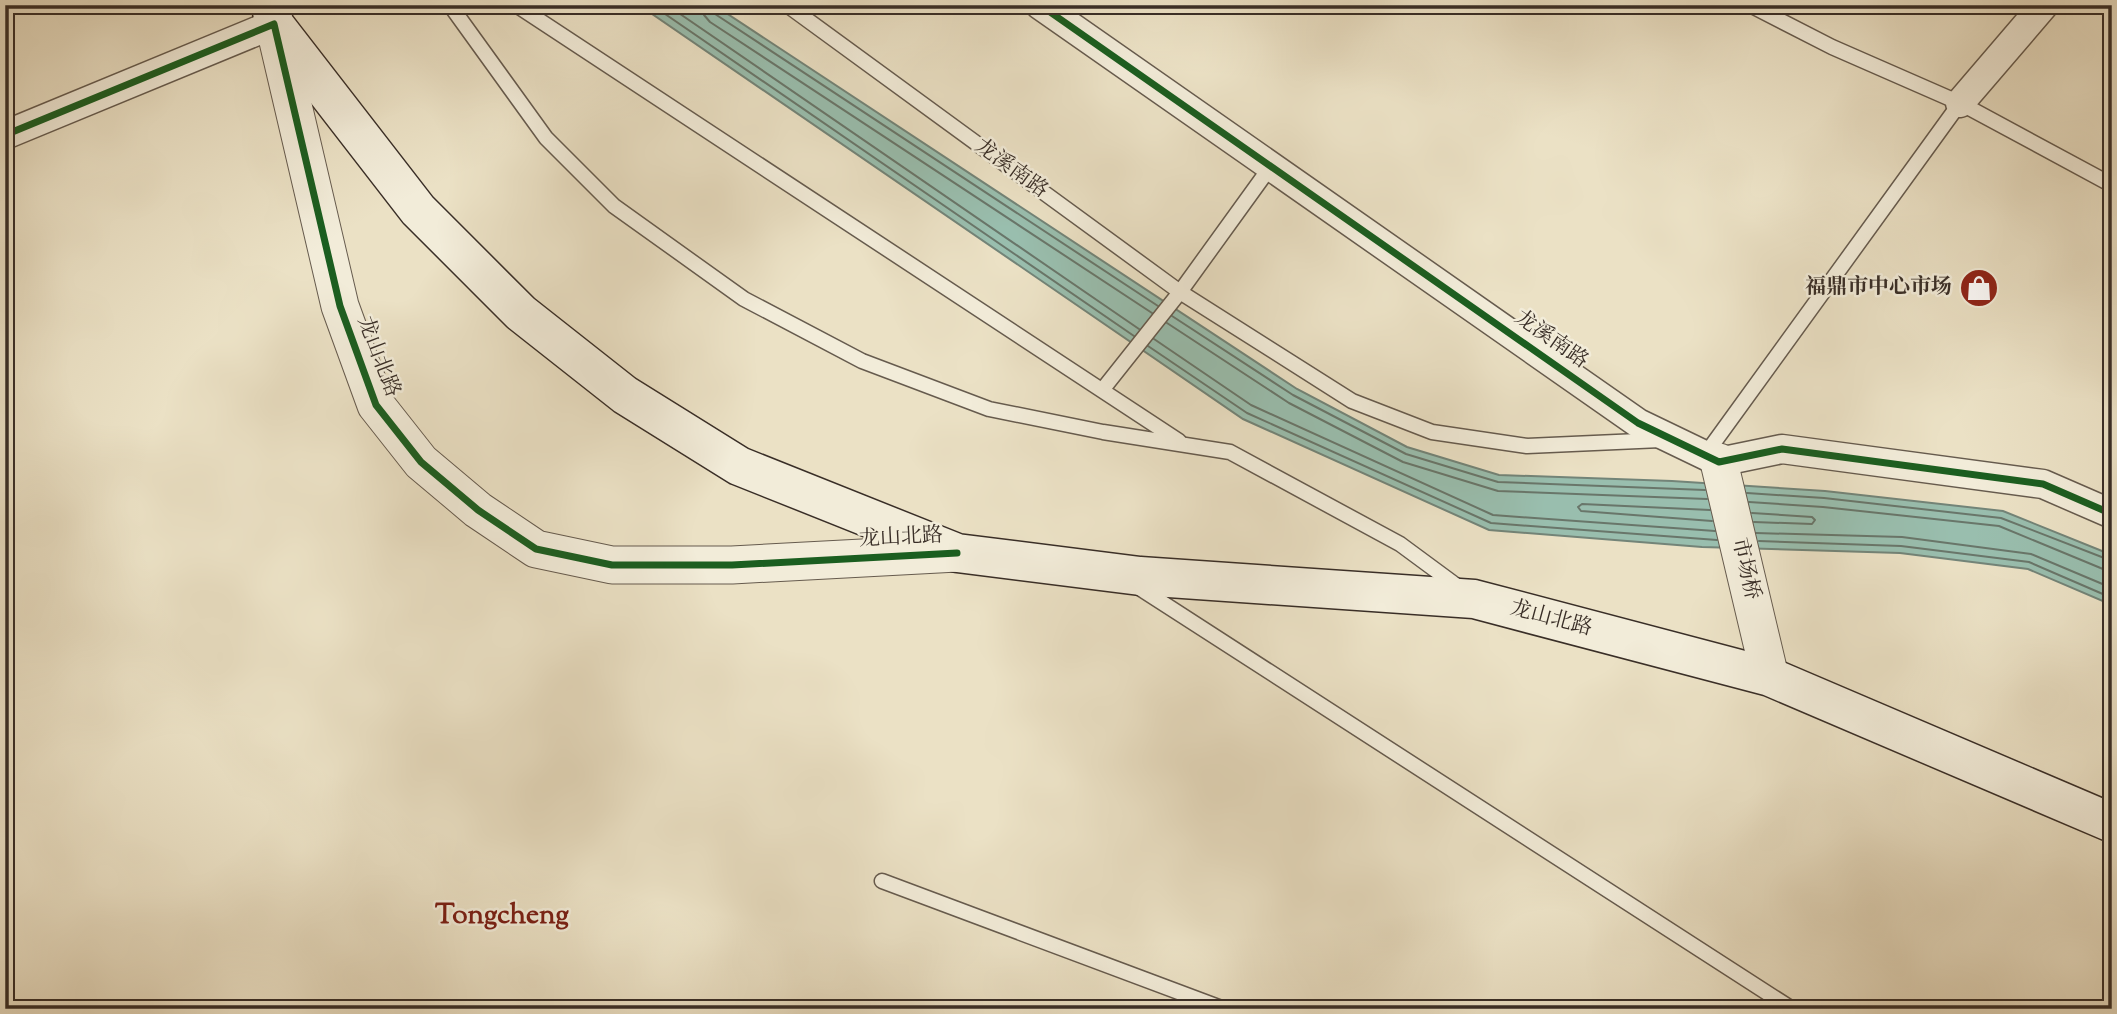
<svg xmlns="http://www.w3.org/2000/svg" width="2117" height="1014" viewBox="0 0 2117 1014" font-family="'Sorts Mill Goudy','Noto Serif SC',serif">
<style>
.water{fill:#99beae;stroke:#738478;stroke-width:2}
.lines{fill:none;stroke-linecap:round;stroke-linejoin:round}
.shore{stroke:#69766a;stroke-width:2}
.service-casing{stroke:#665b4e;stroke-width:17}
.minor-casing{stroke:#665b4e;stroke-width:31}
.tertiary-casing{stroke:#665b4e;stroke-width:39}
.secondary-casing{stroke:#392e27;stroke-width:41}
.service{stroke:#f2ecd9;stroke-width:14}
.minor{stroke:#f2ecd9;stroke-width:28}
.tertiary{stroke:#f2ecd9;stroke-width:37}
.secondary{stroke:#f2ecd9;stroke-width:38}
.cycleway-casing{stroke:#f2ecd9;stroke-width:11}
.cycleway{stroke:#1b5e20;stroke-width:7}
.labels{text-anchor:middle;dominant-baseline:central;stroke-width:5;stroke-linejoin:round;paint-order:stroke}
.street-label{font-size:21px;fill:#392e27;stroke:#f2ecd9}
.poi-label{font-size:21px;font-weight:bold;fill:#392e27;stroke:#f2ecd9;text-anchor:end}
.district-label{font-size:28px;font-weight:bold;fill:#7a1f14;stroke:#f2ecd9}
</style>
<rect width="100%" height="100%" fill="#ebe1c5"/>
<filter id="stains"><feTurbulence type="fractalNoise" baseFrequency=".00286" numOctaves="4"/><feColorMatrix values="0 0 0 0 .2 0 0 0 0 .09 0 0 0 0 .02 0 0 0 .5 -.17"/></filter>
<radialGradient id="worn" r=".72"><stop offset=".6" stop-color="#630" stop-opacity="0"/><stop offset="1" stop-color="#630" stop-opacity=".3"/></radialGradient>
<!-- water -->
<polygon class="water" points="639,5 714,5 1297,389 1407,447 1499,475 1672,481 1825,491 2003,511 2112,555 2112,605 2028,569 1900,553 1702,547 1489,530 1243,419"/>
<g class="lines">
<!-- shore -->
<g class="shore">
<polyline points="652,5 1134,336"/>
<polyline points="667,5 1139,329"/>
<polyline points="702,5 704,15 710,22 1152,313"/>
<polyline points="711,5 715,14 1158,306"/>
<polyline points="1172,316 1293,395 1406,454 1498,482 1705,490"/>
<polyline points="1167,323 1289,403 1403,462 1498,491 1707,499"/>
<polyline points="1154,339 1251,405 1493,515 1715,531"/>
<polyline points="1148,346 1247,413 1491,523 1717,540"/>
<polyline points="1747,493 1824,498 2001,518 2112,561"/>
<polyline points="1749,502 1823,507 1999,526 2103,569 2112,570"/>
<polyline points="1710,510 1582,504 1578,507 1581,511 1712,521"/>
<polyline points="1752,513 1812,517 1815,520 1812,524 1754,522"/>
<polyline points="1756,533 1902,537 2031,554 2112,588"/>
<polyline points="1759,541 1901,546 2029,562 2112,598"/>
</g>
<defs>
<g id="service">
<polyline points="450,5 546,138 614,206 744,299 862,361 989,409 1103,432 1230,452 1400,544 1461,589"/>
<polyline points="516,5 1179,441"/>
<polyline points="787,5 1180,292 1352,401 1432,432 1527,446 1661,440"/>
<polyline points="1750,5 1832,47 1960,103 2112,185"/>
<polyline points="1103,389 1180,292 1271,166"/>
<polyline points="1705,455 1960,103"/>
<polyline points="1138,587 1792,1009"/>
<polyline points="882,881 1224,1009"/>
</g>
<g id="minor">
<polyline points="1040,5 1638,423 1719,462 1782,449 2043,484 2112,514"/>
<polyline points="1960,103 2044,5"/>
<polyline points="5,135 274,24"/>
</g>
<g id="tertiary">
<polyline points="274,24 340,306 376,405 421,462 478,510 536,549 612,565 732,565 957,553"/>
<polyline points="1719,462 1770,677"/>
</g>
<polyline id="secondary" points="271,5 274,24 418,210 521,313 625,395 739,466 957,553 1140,576 1474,599 1770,677 2112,823"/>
</defs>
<!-- service casing -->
<use href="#service" class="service-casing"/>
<!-- minor casing -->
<use href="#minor" class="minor-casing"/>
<!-- tertiary casing -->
<use href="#tertiary" class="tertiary-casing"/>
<!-- secondary casing -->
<use href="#secondary" class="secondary-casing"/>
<!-- service -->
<use href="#service" class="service"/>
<!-- minor -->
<use href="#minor" class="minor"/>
<!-- tertiary -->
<use href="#tertiary" class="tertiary"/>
<!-- secondary -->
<use href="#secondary" class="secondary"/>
<defs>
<g id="cycleway">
<polyline points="1040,5 1638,423 1719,462 1782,449 2043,484 2112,514"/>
<polyline points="5,135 274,24 340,306 376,405 421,462 478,510 536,549 612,565 732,565 957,553"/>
</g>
</defs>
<!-- cycleway casing -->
<use href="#cycleway" class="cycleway-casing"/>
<!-- cycleway -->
<use href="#cycleway" class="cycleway"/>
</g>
<!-- icons -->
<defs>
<symbol id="shop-disc" viewBox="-11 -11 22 22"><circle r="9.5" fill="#8f2418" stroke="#f2ecd9"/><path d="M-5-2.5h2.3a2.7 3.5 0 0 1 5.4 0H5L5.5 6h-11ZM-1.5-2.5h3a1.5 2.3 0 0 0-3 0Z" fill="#fff"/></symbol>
</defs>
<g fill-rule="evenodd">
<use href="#shop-disc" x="1957" y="266" width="44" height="44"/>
</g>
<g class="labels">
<!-- street labels -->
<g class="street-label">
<text transform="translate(1011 169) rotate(36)">龙溪南路</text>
<text transform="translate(1551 340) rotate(35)">龙溪南路</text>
<text transform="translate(378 357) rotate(69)">龙山北路</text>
<text transform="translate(901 538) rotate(-3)">龙山北路</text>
<text transform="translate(1745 569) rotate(77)">市场桥</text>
<text transform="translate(1551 619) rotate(15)">龙山北路</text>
</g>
<!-- poi labels -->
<g class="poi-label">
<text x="1952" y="288">福鼎市中心市场</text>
</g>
<!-- district labels -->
<g class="district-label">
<text x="502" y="916">Tongcheng</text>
</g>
</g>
<!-- margin -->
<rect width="2117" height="1014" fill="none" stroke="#ebe1c5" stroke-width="28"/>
<rect x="7" y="7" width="2103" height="1000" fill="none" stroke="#392e27" stroke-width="3.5"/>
<rect x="14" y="14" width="2089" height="986" fill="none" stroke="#392e27" stroke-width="2"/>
<rect width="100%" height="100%" filter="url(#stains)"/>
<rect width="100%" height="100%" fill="url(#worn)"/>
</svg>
